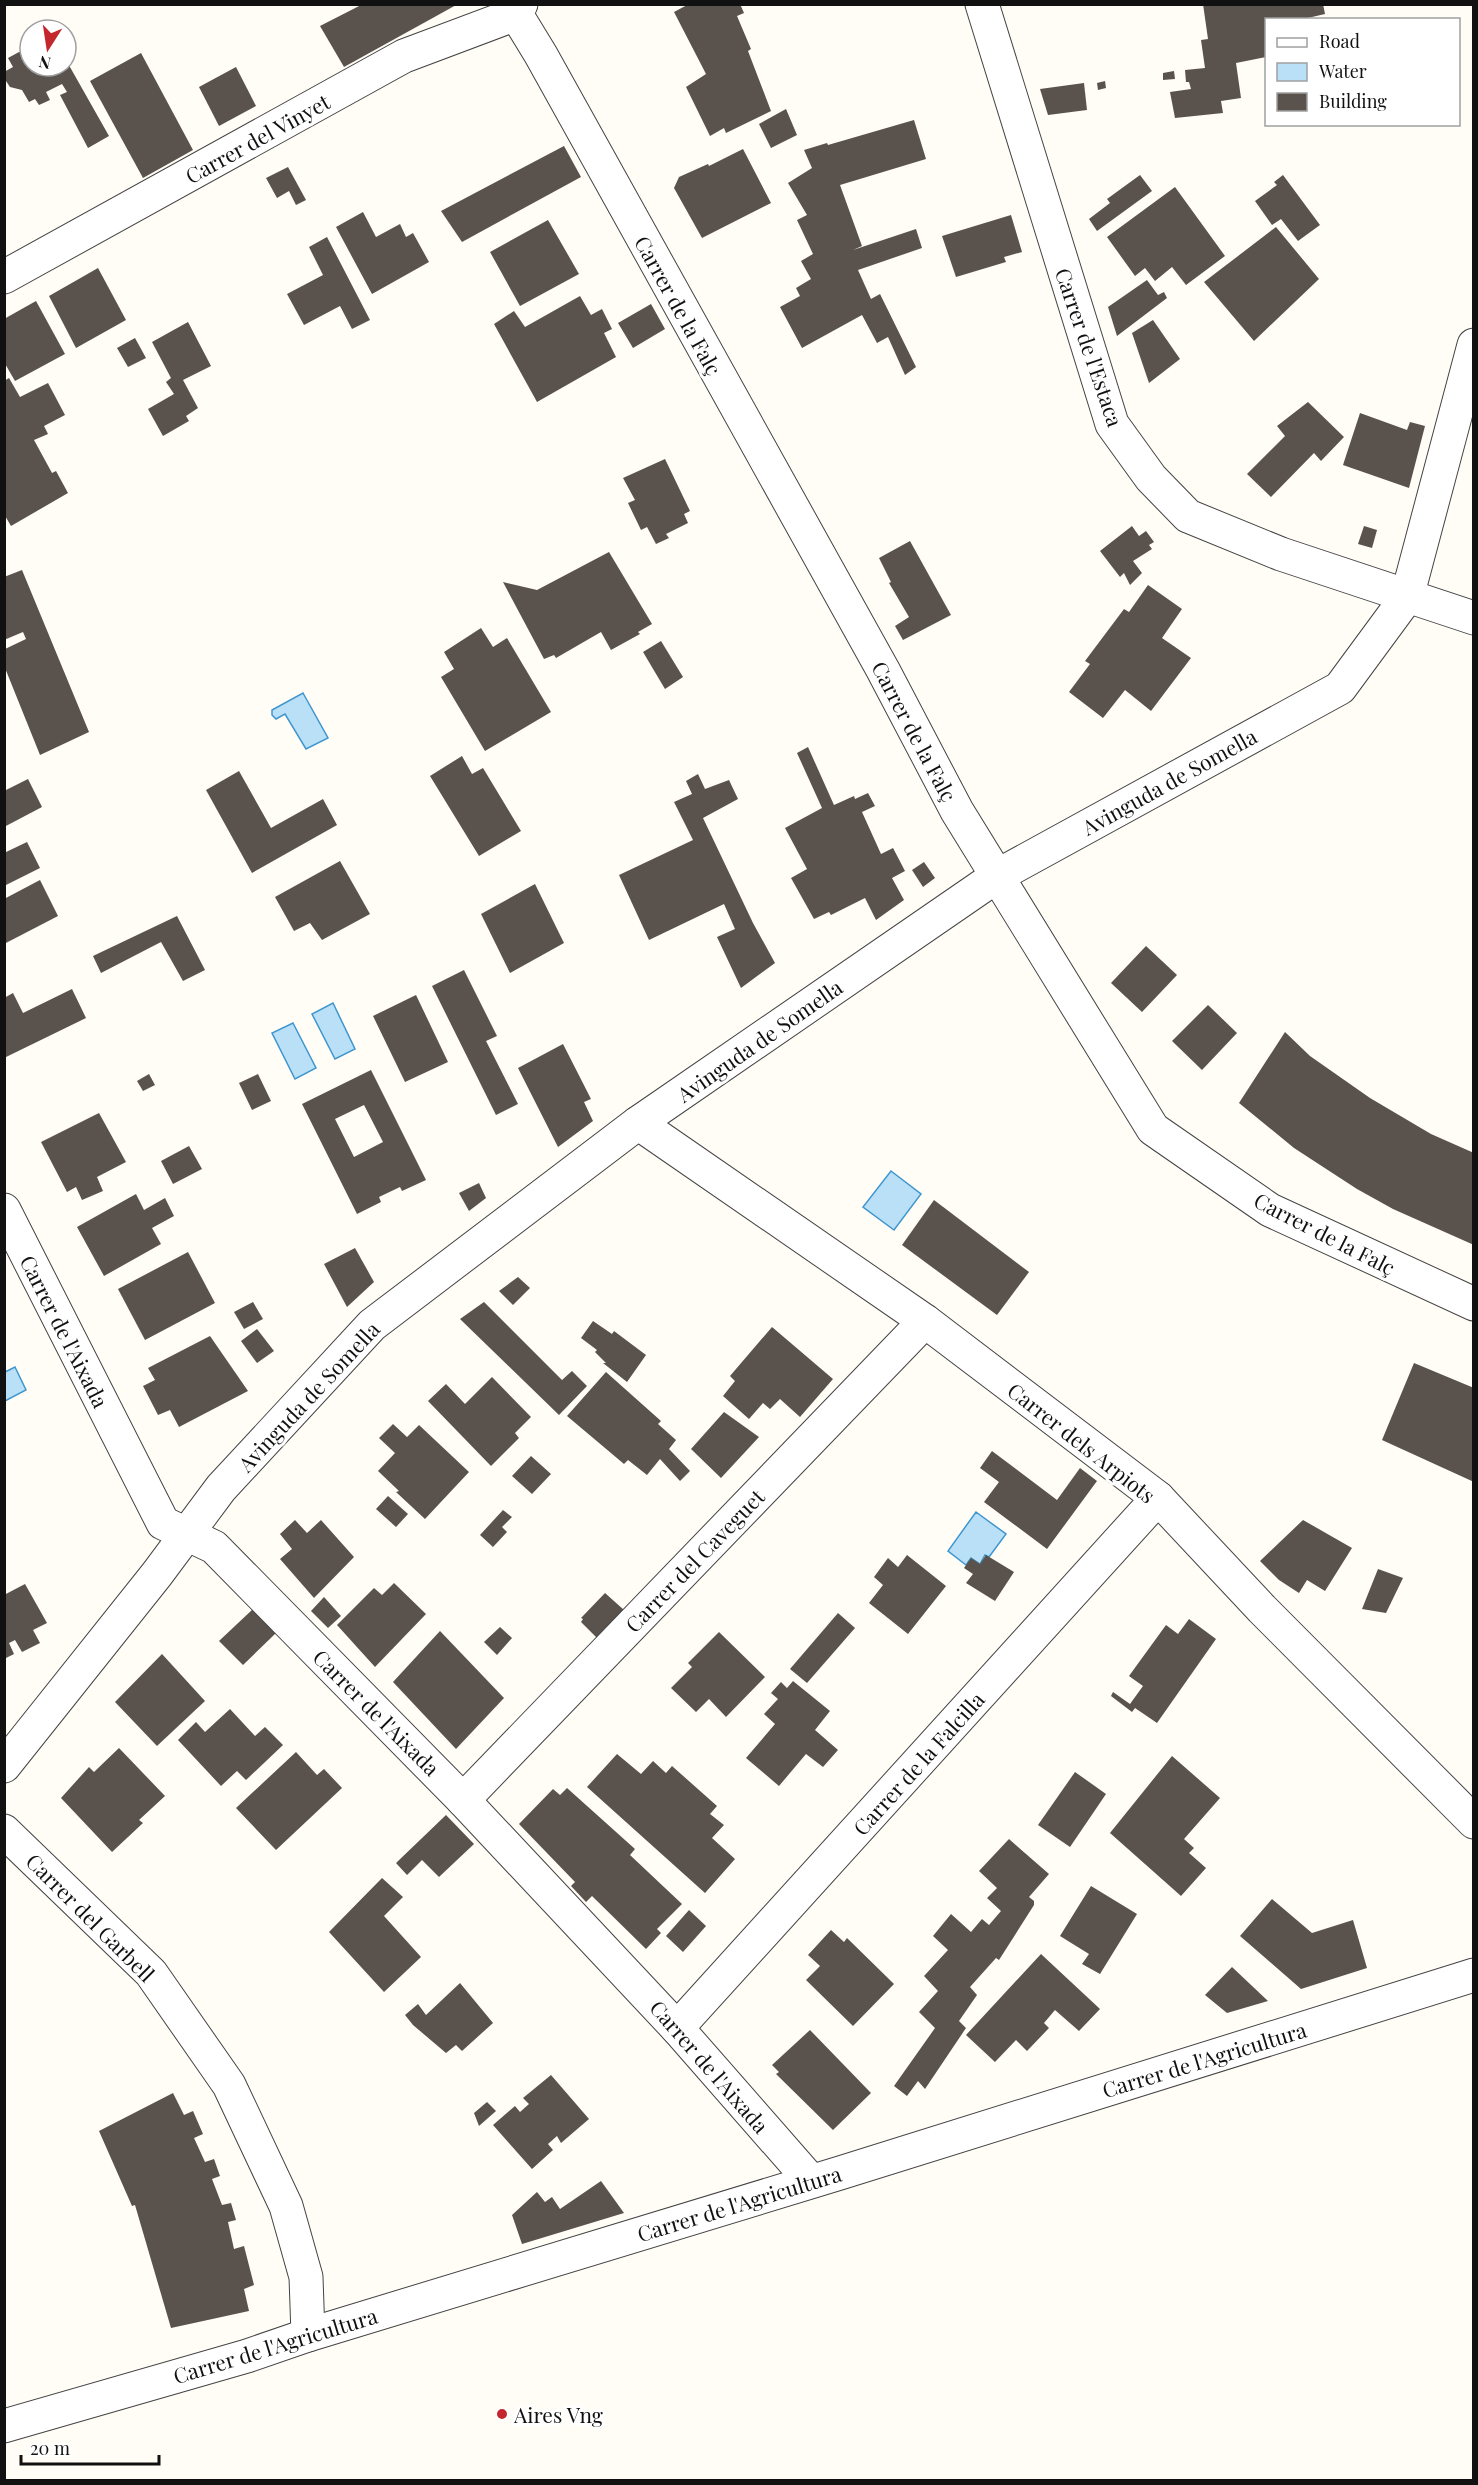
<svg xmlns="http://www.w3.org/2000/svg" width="1478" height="2485" viewBox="0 0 1478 2485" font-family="'Playfair Display',serif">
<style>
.water{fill:#b9e0f7;stroke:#3f96cf;stroke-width:1.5}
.building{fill:#5a524d;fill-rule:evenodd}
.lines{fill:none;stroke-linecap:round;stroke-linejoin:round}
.street-casing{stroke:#444;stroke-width:35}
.street{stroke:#fff;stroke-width:33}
.poi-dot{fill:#c4262e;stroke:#fff;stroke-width:2}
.labels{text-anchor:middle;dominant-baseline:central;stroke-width:6;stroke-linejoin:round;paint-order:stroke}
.street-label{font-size:21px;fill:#111;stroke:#fff}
.poi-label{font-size:21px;fill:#111;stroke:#fff;text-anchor:start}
</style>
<rect width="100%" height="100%" fill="#fffdf5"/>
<!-- water -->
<g class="water">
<polygon points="303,693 328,738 306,749 285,714 276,719 272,715 272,710"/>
<polygon points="333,1003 355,1049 335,1059 312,1014"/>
<polygon points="293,1023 316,1068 295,1079 272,1033"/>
<polygon points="891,1171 921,1194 894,1230 863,1207"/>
<polygon points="15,1367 26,1390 5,1401 5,1372"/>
<polygon points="976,1512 1006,1534 989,1557 985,1555 980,1564 971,1558 966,1565 948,1551"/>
</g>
<!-- building -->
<g class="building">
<polygon points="363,4 458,4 344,67 320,26"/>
<polygon points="689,4 740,4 744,13 737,16 751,49 748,51 771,111 726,133 724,128 710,136 686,87 706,74 674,12"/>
<polygon points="1203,4 1323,4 1325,14 1299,20 1266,20 1266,57 1236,63 1241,98 1221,101 1223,113 1175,118 1170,92 1191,89 1189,82 1186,82 1185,70 1205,68 1201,40 1208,39"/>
<polygon points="30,46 30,66 66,66 66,60 109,136 88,148 60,95 67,92 62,84 46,92 50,100 39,105 35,99 29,102 22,90 10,87 4,78 4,72 13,67 8,58"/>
<polygon points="141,53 193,150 143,178 90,81"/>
<polygon points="236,67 256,106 219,126 199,87"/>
<polygon points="1174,71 1175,79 1163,80 1163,73"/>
<polygon points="1105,81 1106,88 1098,90 1097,83"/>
<polygon points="1084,83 1087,110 1048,115 1040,89"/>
<polygon points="786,109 797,135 771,148 759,124"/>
<polygon points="914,120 926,159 840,185 862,246 853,250 916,229 922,248 858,270 871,299 880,294 916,367 905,375 888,337 877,343 862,315 802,348 780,307 800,296 796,288 811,279 801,261 813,254 797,220 807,215 788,183 812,168 804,150 827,143 828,145"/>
<polygon points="564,146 581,177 462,242 441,211"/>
<polygon points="743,149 771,203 702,238 674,188 679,177 708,164 709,166"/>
<polygon points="288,167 306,200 296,205 289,191 277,198 266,178"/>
<polygon points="1140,175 1152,191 1097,231 1089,219 1110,203 1107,199"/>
<polygon points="1283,175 1320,225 1298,241 1281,219 1272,225 1255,201 1277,185 1274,182"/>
<polygon points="1175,187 1225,256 1186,285 1172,267 1155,281 1145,268 1135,276 1107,237"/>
<polygon points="363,212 376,237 400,224 406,237 413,233 429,262 372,294 336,227"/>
<polygon points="1011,215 1022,252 1004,257 1006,262 956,277 942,236"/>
<polygon points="548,220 579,274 520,306 490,252"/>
<polygon points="1276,227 1319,279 1254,341 1204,282"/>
<polygon points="327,237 370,320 352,329 340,306 304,325 287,294 323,275 309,247"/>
<polygon points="98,268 126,320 76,348 49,296"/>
<polygon points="1147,280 1158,295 1164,292 1167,298 1117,336 1108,307"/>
<polygon points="580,296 591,315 602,309 612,329 604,333 616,357 537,402 494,324 514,311 525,327"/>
<polygon points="36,301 65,354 15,381 4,362 4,319"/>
<polygon points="651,304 665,329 633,348 618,323"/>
<polygon points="1153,320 1180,359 1149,383 1132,333"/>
<polygon points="188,322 211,366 183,380 198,408 186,416 189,421 163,436 148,409 174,394 166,382 171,378 152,342"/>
<polygon points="135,338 146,358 128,367 117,348"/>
<polygon points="9,378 20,397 48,383 65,415 44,426 48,434 34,440 52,473 56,471 68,493 11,526 4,514 4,381"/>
<polygon points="1308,402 1344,437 1321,461 1314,453 1271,497 1247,474 1285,436 1277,426"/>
<polygon points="1360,413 1407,430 1410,422 1425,426 1409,488 1343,465"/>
<polygon points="665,459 690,511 684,514 688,523 666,534 669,538 656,544 647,527 641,530 628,503 635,500 623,478"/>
<polygon points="1132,526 1139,536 1146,531 1154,542 1149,545 1152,549 1133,561 1142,573 1130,585 1124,573 1120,577 1100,551"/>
<polygon points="1364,526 1377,530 1372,548 1358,544"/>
<polygon points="910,541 951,615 903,640 895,626 909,617 889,583 891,582 879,558"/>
<polygon points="609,552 652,624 638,632 640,634 611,650 601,632 556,658 554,655 544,659 503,582 537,590"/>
<polygon points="22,570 89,732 40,755 5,668 5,649 26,639 23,632 4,640 4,577"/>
<polygon points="1148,585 1182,609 1162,638 1191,658 1151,711 1125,690 1103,718 1069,692 1090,664 1085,661 1124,609 1129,612"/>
<polygon points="481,628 493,647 507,638 551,712 485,751 441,677 454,669 444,652"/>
<polygon points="661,641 683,677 665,689 643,652"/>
<polygon points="808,747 834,805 854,796 855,799 868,793 875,806 862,812 881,854 893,848 905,871 892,878 904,900 876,920 865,898 831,915 829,912 814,919 791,878 807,869 785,828 822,808 797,753"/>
<polygon points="462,756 472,774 483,768 521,831 479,856 430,776"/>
<polygon points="239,771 271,828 323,799 337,825 252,873 206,790"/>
<polygon points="698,774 705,789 729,780 738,799 703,818 753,923 775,963 741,988 717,937 735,929 724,904 649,940 619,875 693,840 674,802 692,794 686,781"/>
<polygon points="28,779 42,807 4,827 4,791"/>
<polygon points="27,842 40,868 4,886 4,853"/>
<polygon points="340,861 370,914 322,940 310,923 294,931 275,897"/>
<polygon points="924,862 935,878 923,887 912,870"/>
<polygon points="40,880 58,916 4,944 4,899"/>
<polygon points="535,884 564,943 510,973 481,914"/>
<polygon points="177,916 205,970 183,981 161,942 101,973 93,956"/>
<polygon points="1146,946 1177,975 1142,1012 1111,983"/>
<polygon points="464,970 497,1036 486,1041 518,1104 496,1115 432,986"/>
<polygon points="72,989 86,1018 4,1058 4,998 13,993 23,1013"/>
<polygon points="416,995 448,1062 405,1082 373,1016"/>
<polygon points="1208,1005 1237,1033 1202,1070 1172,1041"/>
<polygon points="1285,1032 1310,1056 1370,1098 1431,1134 1474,1153 1474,1245 1393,1209 1357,1189 1294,1148 1239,1103"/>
<polygon points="563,1044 591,1099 584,1102 593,1121 558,1147 518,1068"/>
<path d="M 371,1070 L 426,1180 L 402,1191 L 400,1187 L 379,1197 L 381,1202 L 357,1214 L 302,1104 ZM 364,1105 L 383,1142 L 354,1157 L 335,1119 Z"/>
<polygon points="149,1074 155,1085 143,1091 137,1081"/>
<polygon points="258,1074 271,1101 252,1110 239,1083"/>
<polygon points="99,1113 126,1162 97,1177 103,1191 82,1200 76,1187 67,1192 41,1142"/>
<polygon points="189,1146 202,1169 173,1184 161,1161"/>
<polygon points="479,1183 486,1198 469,1211 459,1193"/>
<polygon points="136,1194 144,1210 165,1198 174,1216 152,1228 161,1244 104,1276 77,1227"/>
<polygon points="934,1200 1029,1272 997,1315 902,1245"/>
<polygon points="355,1248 374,1282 347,1307 324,1264"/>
<polygon points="188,1252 215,1303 145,1340 118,1289"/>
<polygon points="518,1277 530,1288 513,1305 499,1291"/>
<polygon points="253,1302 263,1319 244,1329 234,1312"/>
<polygon points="484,1302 562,1380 572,1371 587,1386 559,1415 460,1319"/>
<polygon points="593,1321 612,1334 614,1331 646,1355 627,1382 603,1363 606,1363 595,1352 597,1350 581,1338"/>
<polygon points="772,1327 833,1379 800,1417 780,1399 770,1409 763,1403 749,1419 723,1396 735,1381 730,1376"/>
<polygon points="257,1329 274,1351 257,1363 241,1341"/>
<polygon points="210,1336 248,1391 179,1427 170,1410 158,1415 143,1386 155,1380 148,1368"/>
<polygon points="1414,1363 1474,1388 1474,1482 1382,1440"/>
<polygon points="606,1372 661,1421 658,1424 676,1440 669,1449 690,1471 680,1481 660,1459 647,1475 628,1460 624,1464 567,1416"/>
<polygon points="492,1377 531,1417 515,1433 519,1438 491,1466 428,1401 446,1384 465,1404"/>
<polygon points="724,1412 759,1437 721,1478 691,1449"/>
<polygon points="393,1424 407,1437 419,1425 469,1472 425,1519 396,1492 399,1491 378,1471 395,1453 379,1438"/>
<polygon points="992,1451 1057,1500 1080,1468 1097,1481 1047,1549 984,1502 999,1482 980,1468"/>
<polygon points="531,1456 551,1474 532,1494 512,1476"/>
<polygon points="388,1496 408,1514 396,1527 376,1509"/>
<polygon points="503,1510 512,1517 502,1527 507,1532 493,1547 480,1535"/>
<polygon points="295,1520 307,1533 321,1520 354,1557 314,1598 280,1559 292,1549 280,1534"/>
<polygon points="1303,1520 1352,1548 1325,1591 1307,1580 1299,1593 1279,1580 1260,1561"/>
<polygon points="907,1555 946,1586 908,1634 869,1603 883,1585 874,1577 888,1558 898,1567"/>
<polygon points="986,1555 1014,1572 995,1601 966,1583 973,1574 964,1568 971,1558 980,1564"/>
<polygon points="1378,1569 1403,1578 1386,1613 1362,1609"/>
<polygon points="394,1583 426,1614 375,1667 337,1625 374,1588 382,1595"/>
<polygon points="25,1584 47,1623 33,1630 40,1643 22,1652 15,1640 9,1643 14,1654 4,1659 4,1595"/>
<polygon points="605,1593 624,1610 597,1638 581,1622 583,1619 581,1618"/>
<polygon points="324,1597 341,1616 328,1628 311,1611"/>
<polygon points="253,1609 276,1633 243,1665 219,1641"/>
<polygon points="838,1613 855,1628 807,1683 790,1669"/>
<polygon points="1189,1619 1216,1639 1157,1723 1135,1708 1132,1712 1111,1696 1113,1692 1130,1704 1143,1686 1129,1676 1166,1625 1178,1634"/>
<polygon points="500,1627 512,1638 497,1655 484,1642"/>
<polygon points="440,1631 504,1698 456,1749 393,1682"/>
<polygon points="719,1632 765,1677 726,1717 709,1699 696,1712 671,1688 692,1667 688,1663"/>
<polygon points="162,1654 205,1701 157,1746 115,1702"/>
<polygon points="793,1681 830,1711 815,1730 838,1750 823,1767 806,1754 779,1786 746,1758 775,1724 764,1714 778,1699 771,1693 781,1682 787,1688"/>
<polygon points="230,1709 255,1736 265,1727 283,1745 246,1780 237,1771 221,1786 178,1740 196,1722 205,1732"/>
<polygon points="119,1748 165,1796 139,1820 143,1823 112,1852 61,1798 89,1767 94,1772"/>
<polygon points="296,1752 317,1775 324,1769 342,1788 276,1850 236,1808"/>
<polygon points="617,1754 641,1774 653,1761 666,1773 672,1766 717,1806 710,1814 724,1825 712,1838 735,1859 705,1893 587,1787"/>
<polygon points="1172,1756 1220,1798 1184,1839 1194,1848 1189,1853 1206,1868 1181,1896 1110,1833"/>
<polygon points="1075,1772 1106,1794 1070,1847 1038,1825"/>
<polygon points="567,1788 635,1849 630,1855 682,1904 657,1929 661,1933 646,1949 592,1896 586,1902 571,1886 575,1882 519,1824 553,1789 560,1795"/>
<polygon points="446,1815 474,1844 439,1877 422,1860 407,1875 396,1863"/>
<polygon points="1009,1839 1049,1874 1029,1897 1034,1901 1034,1905 999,1960 996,1958 970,1987 977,1995 959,2021 966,2028 925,2089 918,2081 907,2096 894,2086 935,2028 919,2012 938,1991 924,1976 948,1950 933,1936 951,1914 971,1932 982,1919 989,1925 1001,1911 987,1898 997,1888 979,1871"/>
<polygon points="382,1878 403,1897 384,1916 421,1957 384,1992 329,1932"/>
<polygon points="1091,1886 1137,1914 1100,1974 1082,1964 1089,1954 1060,1936"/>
<polygon points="1272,1899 1312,1933 1353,1920 1367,1968 1301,1989 1240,1936"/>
<polygon points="689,1910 706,1926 683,1952 666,1936"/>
<polygon points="831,1930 844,1942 847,1938 894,1984 853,2026 806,1980 820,1966 808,1955"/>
<polygon points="1041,1954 1100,2009 1079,2031 1055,2010 1044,2023 1049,2028 1027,2051 1016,2040 995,2062 966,2035"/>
<polygon points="1232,1967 1268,2001 1227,2013 1205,1995"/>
<polygon points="460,1983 493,2023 462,2051 456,2045 446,2053 413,2025 405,2015 418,2004 426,2015"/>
<polygon points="810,2030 871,2093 833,2130 776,2074 779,2072 772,2065"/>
<polygon points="551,2075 589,2119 561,2143 557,2136 548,2144 553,2150 532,2169 493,2125 515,2106 520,2112 529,2104 523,2098"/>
<polygon points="173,2093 184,2115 193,2111 203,2134 194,2138 205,2162 214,2159 220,2176 212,2179 222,2205 231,2203 236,2220 228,2222 234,2249 244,2246 254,2285 244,2289 249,2311 171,2328 135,2205 132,2206 99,2131"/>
<polygon points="487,2102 496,2111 479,2126 474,2113"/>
<polygon points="601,2181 624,2213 522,2244 512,2215 537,2192 545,2202 552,2197 560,2209"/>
</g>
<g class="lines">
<defs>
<g id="street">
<polyline points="521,4 516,14 541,55 883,670 957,811 1153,1129 1270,1210 1474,1304"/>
<polyline points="982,4 1112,424 1151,478 1188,516 1281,554 1474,618"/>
<polyline points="4,277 404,56 516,14"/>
<polyline points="638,1123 925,1321 1158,1498 1262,1609 1474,1822"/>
<polyline points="4,1210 163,1523 214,1547 463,1800 677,2028 811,2181"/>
<polyline points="4,1766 157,1574 221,1488 372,1325 638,1123 997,876 1340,688 1407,597 1474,345"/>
<polyline points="463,1800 925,1321"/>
<polyline points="4,1831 151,1973 229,2085 286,2206 306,2277 308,2335"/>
<polyline points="677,2028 1158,1498"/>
<polyline points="4,2426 247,2356 308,2335 840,2173 1474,1975"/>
</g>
</defs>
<!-- street casing -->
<use href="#street" class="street-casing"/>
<!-- street -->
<use href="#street" class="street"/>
</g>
<!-- markers -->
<circle class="poi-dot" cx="502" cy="2414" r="6"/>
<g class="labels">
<!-- street labels -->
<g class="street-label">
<text transform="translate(257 138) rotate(-29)">Carrer del Vinyet</text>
<text transform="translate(679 305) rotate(61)">Carrer de la Falç</text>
<text transform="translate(1090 347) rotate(71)">Carrer de l'Estaca</text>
<text transform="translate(915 731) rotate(62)">Carrer de la Falç</text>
<text transform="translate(1169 781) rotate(-29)">Avinguda de Somella</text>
<text transform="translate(759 1040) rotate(-35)">Avinguda de Somella</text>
<text transform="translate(1325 1233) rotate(27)">Carrer de la Falç</text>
<text transform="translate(65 1331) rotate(63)">Carrer de l'Aixada</text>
<text transform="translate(308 1396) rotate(-47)">Avinguda de Somella</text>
<text transform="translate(1082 1442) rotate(38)">Carrer dels Arpiots</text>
<text transform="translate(694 1560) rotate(-46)">Carrer del Caveguet</text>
<text transform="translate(377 1712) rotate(45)">Carrer de l'Aixada</text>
<text transform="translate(918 1763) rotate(-48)">Carrer de la Falcilla</text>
<text transform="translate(91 1917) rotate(45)">Carrer del Garbell</text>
<text transform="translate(1204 2059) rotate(-17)">Carrer de l'Agricultura</text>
<text transform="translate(710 2066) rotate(49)">Carrer de l'Aixada</text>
<text transform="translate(739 2203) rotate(-17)">Carrer de l'Agricultura</text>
<text transform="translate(275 2345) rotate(-17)">Carrer de l'Agricultura</text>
</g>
<!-- poi labels -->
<g class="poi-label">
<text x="514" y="2414">Aires Vng</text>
</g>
</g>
<!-- border -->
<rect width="1478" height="2485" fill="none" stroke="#111111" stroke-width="12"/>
<!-- legend -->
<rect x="1265" y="18" width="195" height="108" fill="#ffffff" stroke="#a0a0a0" stroke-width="1.5"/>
<rect x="1277" y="38" width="30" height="9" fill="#ffffff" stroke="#a0a0a0" stroke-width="1.5"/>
<text x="1319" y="48" font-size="18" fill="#111111">Road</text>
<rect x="1277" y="63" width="30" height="18" fill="#b9e0f7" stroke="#a0a0a0" stroke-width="1.5"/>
<text x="1319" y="78" font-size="18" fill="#111111">Water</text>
<rect x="1277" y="93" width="30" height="18" fill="#5a524d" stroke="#a0a0a0" stroke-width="1.5"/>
<text x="1319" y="108" font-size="18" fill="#111111">Building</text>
<!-- north arrow -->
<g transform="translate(48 48) rotate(192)"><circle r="28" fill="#ffffff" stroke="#a0a0a0" stroke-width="1.5"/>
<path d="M0-4.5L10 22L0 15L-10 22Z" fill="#c4262e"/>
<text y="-9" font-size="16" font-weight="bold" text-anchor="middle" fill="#111111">N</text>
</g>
<!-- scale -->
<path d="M21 2455v9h138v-9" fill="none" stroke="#111111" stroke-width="3"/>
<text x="30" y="2455" font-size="18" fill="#111111" stroke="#ffffff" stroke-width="4.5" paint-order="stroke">20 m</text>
</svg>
